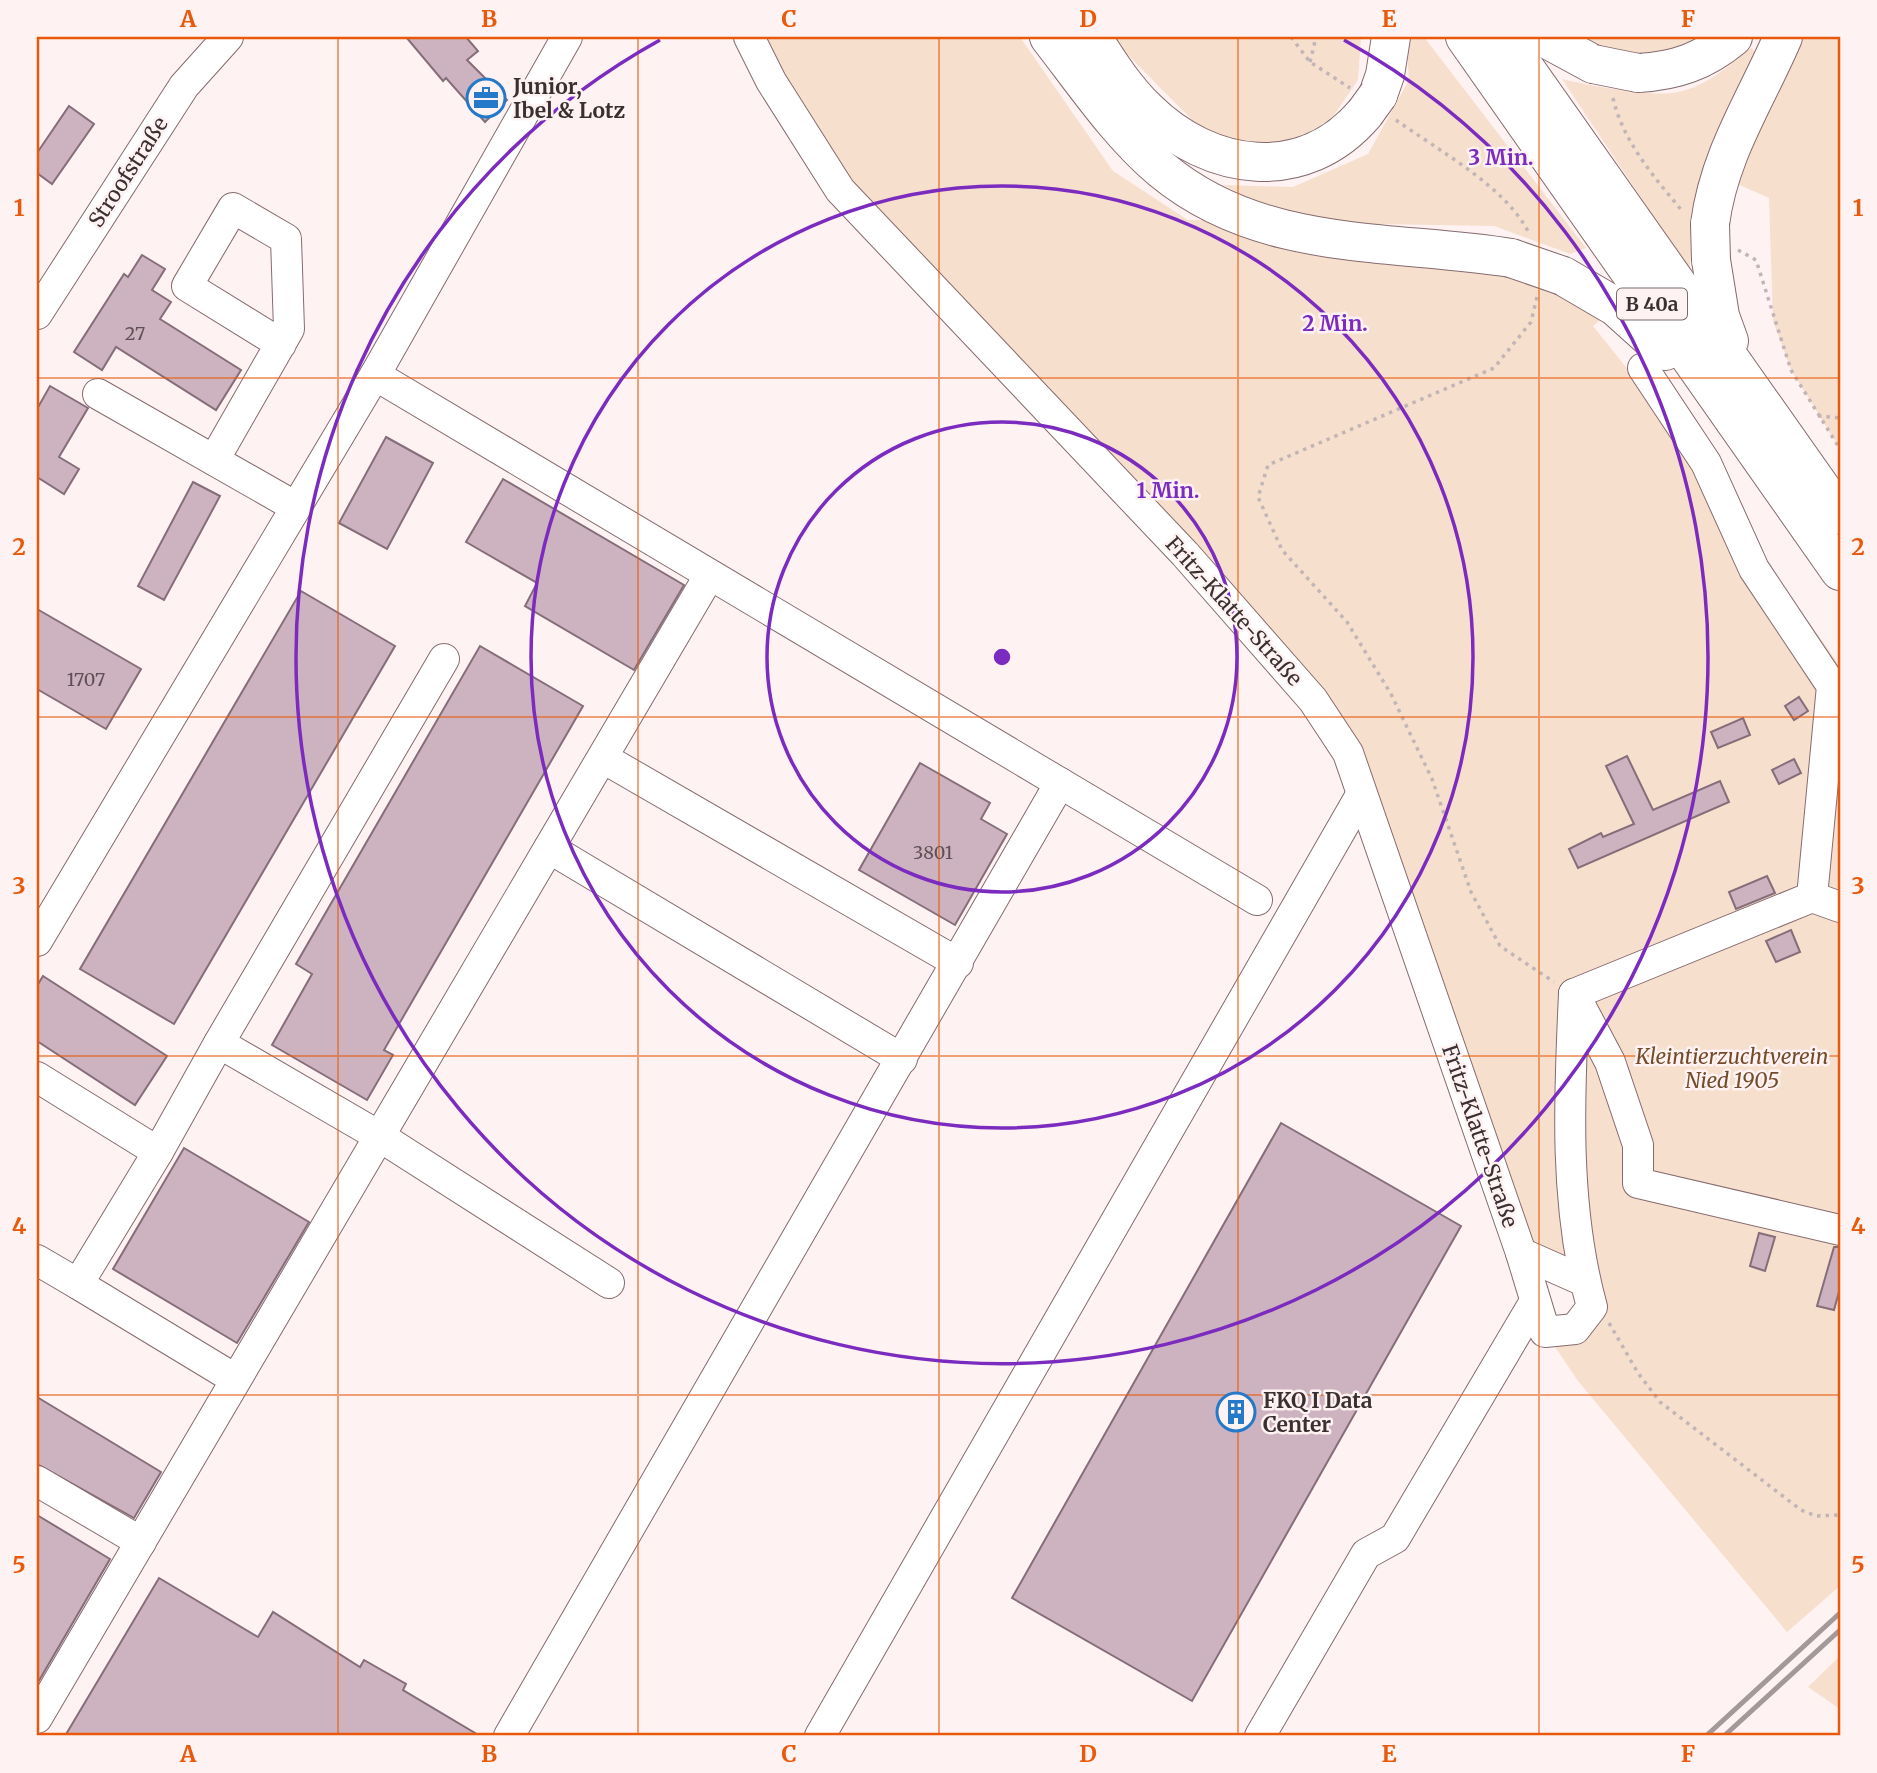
<svg xmlns="http://www.w3.org/2000/svg" width="1877" height="1773" viewBox="0 0 1877 1773" font-family="Merriweather,serif">
<style>
.green{fill:#f7dfce}
.building{fill:#cdb3bf;stroke:#856d79;stroke-width:2}
.lines{fill:none;stroke-linecap:round;stroke-linejoin:round}
.minor-casing{stroke:#866b6e;stroke-width:32}
.highway-casing{stroke:#866b6e;stroke-width:40}
.path{stroke:#c1b5b6;stroke-width:3.5;stroke-dasharray:3.5 5;stroke-linecap:butt}
.minor{stroke:#fff;stroke-width:30}
.highway{stroke:#fff;stroke-width:38}
.rail{stroke:#a5989a;stroke-width:5}
.highway-bridge-casing{stroke:#866b6e;stroke-width:40;stroke-linecap:butt}
.highway-bridge{stroke:#fff;stroke-width:38}
.grid{fill:none;stroke:#e8590c;stroke-width:2;stroke-opacity:0.55}
.ring{fill:none;stroke:#7b2cbf;stroke-width:3.5}
.labels{text-anchor:middle;dominant-baseline:central;stroke-width:5;stroke-linejoin:round;paint-order:stroke}
.number-label{font-size:18px;fill:#605054}
.shield{fill:#fff2f3;stroke:#766a6b;stroke-width:2}
.shield-label{font-size:19px;font-weight:bold;fill:#3b2f31}
.poi-label{font-size:21px;font-weight:bold;fill:#3b2f31;stroke:#fff2f3;text-anchor:start}
.street-label{font-size:21px;fill:#3b2f31;stroke:#fff2f3}
.park-label{font-size:21px;font-style:italic;fill:#754b28;stroke:#fff2f3}
.centre{fill:#7b2cbf;stroke:#fff2f3;stroke-width:3.5}
.ring-label{font-size:21px;text-anchor:middle;font-weight:bold;fill:#7b2cbf;stroke:#fff2f3;stroke-width:5;stroke-linejoin:round;paint-order:stroke}
.neatline{fill:none;stroke:#e8590c;stroke-width:2.5}
.grid-label{font-size:23px;text-anchor:middle;font-weight:bold;fill:#e8590c}
</style>
<rect width="100%" height="100%" fill="#fff2f3"/>
<!-- green -->
<g class="green">
<polygon points="749,37 1020,37 1113,171 1188,220 1249,220 1414,247 1616,307 1593,326 1634,377 1840,666 1840,1586 1787,1632 1578,1381 1545,1332 1576,1329 1585,1281 1521,1253 1348,753 840,190"/>
<polygon points="1110,37 1361,37 1358,80 1332,118 1290,144 1237,144 1202,130"/>
<polygon points="1406,37 1424,37 1586,248 1570,254 1494,226 1375,224 1288,218 1223,185 1293,187 1368,154 1409,80"/>
<path d="M 1573,37 L 1702,37 C 1672,70 1616,50 1579,41 Z"/>
<polygon points="1783,37 1840,37 1840,449 1791,370 1773,321 1769,198 1719,176"/>
<path d="M 1751,48 L 1760,56 L 1699,194 L 1689,270 L 1562,79 C 1586,85 1647,96 1671,93 C 1702,90 1729,66 1751,48 Z"/>
<polygon points="1840,1656 1840,1709 1808,1687"/>
</g>
<!-- building -->
<g class="building">
<polygon points="406,37 466,37 478,51 467,60 507,100 485,122 446,78 443,81"/>
<polygon points="69,106 94,124 52,184 37,173 37,153"/>
<polygon points="142,255 165,269 152,290 171,302 160,319 241,370 216,410 116,347 102,370 74,352 124,274 128,277"/>
<polygon points="50,386 88,408 59,457 79,469 64,494 37,477 37,409"/>
<polygon points="386,437 433,463 387,549 339,523"/>
<polygon points="503,479 684,585 634,670 525,606 537,583 466,542"/>
<polygon points="193,482 220,496 164,600 138,586"/>
<polygon points="301,591 395,646 174,1024 80,969"/>
<polygon points="37,609 141,669 106,729 37,689"/>
<polygon points="480,646 583,706 384,1050 393,1055 367,1100 272,1045 312,974 296,964"/>
<polygon points="1799,697 1808,711 1794,720 1785,706"/>
<polygon points="1743,718 1750,735 1718,748 1711,732"/>
<polygon points="1627,756 1653,810 1720,781 1729,802 1578,868 1569,849 1601,833 1603,837 1634,824 1606,766"/>
<polygon points="1794,759 1801,773 1779,784 1772,770"/>
<polygon points="920,763 990,803 981,819 1007,834 955,925 859,870"/>
<polygon points="1767,876 1775,893 1736,909 1729,892"/>
<polygon points="1791,930 1800,952 1776,962 1766,941"/>
<polygon points="43,976 167,1056 135,1105 37,1041 37,986"/>
<polygon points="1281,1123 1461,1226 1192,1701 1012,1598"/>
<polygon points="184,1148 309,1222 237,1343 113,1269"/>
<polygon points="1759,1233 1775,1237 1765,1271 1750,1266"/>
<polygon points="1834,1247 1840,1247 1840,1288 1834,1310 1817,1306"/>
<polygon points="37,1397 161,1472 134,1518 37,1464"/>
<polygon points="37,1515 110,1559 37,1684"/>
<polygon points="159,1578 258,1637 273,1612 360,1667 364,1660 406,1684 403,1690 480,1736 65,1736"/>
</g>
<g class="lines">
<defs>
<g id="minor">
<polyline points="749,37 771,81 840,190 1185,554 1313,700 1348,753 1521,1253"/>
<polyline points="37,314 184,86 228,37"/>
<polyline points="1643,368 1706,463 1754,569 1832,686 1812,897"/>
<polyline points="375,375 1060,783 509,1736"/>
<polyline points="98,394 296,507"/>
<polyline points="214,460 289,329 286,239 233,208 187,286 281,344"/>
<polyline points="603,758 958,963"/>
<polyline points="1060,783 1257,900"/>
<polyline points="549,848 902,1059"/>
<polyline points="37,941 375,375 567,37"/>
<path d="M 1574,994 C 1569,1098 1564,1206 1592,1307 L 1575,1329 L 1545,1332 L 1521,1253 L 1584,1281"/>
<polyline points="1574,994 1610,1062 1638,1145 1638,1183 1840,1230"/>
<polyline points="1574,994 1812,897 1840,907"/>
<polyline points="219,1043 444,659"/>
<polyline points="37,1077 158,1152 78,1284 37,1260"/>
<polyline points="158,1152 219,1043 379,1136 609,1283"/>
<polyline points="78,1284 235,1379"/>
<polyline points="37,1481 141,1542"/>
<polyline points="37,1718 709,576"/>
<polyline points="820,1736 1361,795"/>
<polyline points="1260,1736 1366,1554 1395,1538 1534,1303"/>
</g>
<g id="highway">
<path d="M 1049,37 C 1084,82 1118,133 1162,170 C 1262,253 1391,239 1511,258"/>
<path d="M 1092,37 C 1108,62 1125,89 1147,110 C 1210,172 1304,185 1365,113"/>
<polyline points="1465,37 1840,571"/>
<polyline points="1503,37 1840,515"/>
<polyline points="1543,37 1593,64"/>
<path d="M 1638,73 C 1676,71 1704,61 1733,37"/>
<polyline points="1378,95 1385,75 1391,37"/>
<path d="M 1710,224 C 1719,154 1756,100 1783,37"/>
<polyline points="1711,260 1720,316 1729,341"/>
<polyline points="1563,276 1616,307 1665,351"/>
</g>
</defs>
<!-- minor casing -->
<use href="#minor" class="minor-casing"/>
<!-- highway casing -->
<use href="#highway" class="highway-casing"/>
<!-- path -->
<g class="path">
<polyline points="1291,37 1310,62 1350,88"/>
<polyline points="1310,62 1316,37"/>
<path d="M 1613,98 C 1623,142 1655,178 1683,212"/>
<path d="M 1396,120 C 1439,151 1507,187 1530,235"/>
<polyline points="1738,250 1756,260 1791,370 1840,449"/>
<polyline points="1537,297 1531,322 1494,368 1268,465 1258,497 1282,550 1347,622 1391,694 1432,779 1471,892 1500,946 1554,982"/>
<polyline points="1818,416 1840,418"/>
<polyline points="1609,1323 1638,1373 1660,1402 1801,1510 1816,1516 1840,1515"/>
</g>
<!-- minor -->
<use href="#minor" class="minor"/>
<!-- highway -->
<use href="#highway" class="highway"/>
<!-- rail -->
<g class="rail">
<polyline points="1706,1736 1840,1613"/>
<polyline points="1724,1736 1840,1630"/>
</g>
<defs>
<g id="highway-bridge">
<polyline points="1593,64 1638,73"/>
<polyline points="1365,113 1378,95"/>
<polyline points="1710,224 1711,260"/>
<polyline points="1511,258 1563,276"/>
</g>
</defs>
<!-- highway-bridge casing -->
<use href="#highway-bridge" class="highway-bridge-casing"/>
<!-- highway-bridge -->
<use href="#highway-bridge" class="highway-bridge"/>
</g>
<!-- grid -->
<path class="grid" d="M 338,37 L 338,1736M 638,37 L 638,1736M 939,37 L 939,1736M 1238,37 L 1238,1736M 1539,37 L 1539,1736M 37,378 L 1840,378M 37,717 L 1840,717M 37,1056 L 1840,1056M 37,1395 L 1840,1395"/>
<!-- distance rings -->
<g class="ring">
<circle cx="1002" cy="657" r="235"/>
<circle cx="1002" cy="657" r="471"/>
<path d="M1344 40A706 706 0 1 1 660 40"/>
</g>
<!-- icons -->
<defs>
<symbol id="office-ring" viewBox="-11 -11 22 22"><circle r="9.5" fill="#fff2f3" stroke="#247ac8" stroke-width="1.5"/><path d="M-6-3h4V-5.5h4V-3h4V5H-6ZM-1-4.5V-3h2v-1.5ZM-6 0V1H6V0Z" fill="#247ac8"/></symbol>
<symbol id="building-ring" viewBox="-11 -11 22 22"><circle r="9.5" fill="#fff2f3" stroke="#247ac8" stroke-width="1.5"/><path d="M-4-6H4V6H1V3H-1V6H-4ZM-2.5-4.3h1.7v1.8h-1.7ZM.8-4.3h1.7v1.8H.8ZM-2.5-1h1.7V.8h-1.7ZM.8-1h1.7V.8H.8Z" fill="#247ac8"/></symbol>
</defs>
<g fill-rule="evenodd">
<use href="#office-ring" x="464" y="76" width="44" height="44"/>
<use href="#building-ring" x="1214" y="1390" width="44" height="44"/>
</g>
<g class="labels">
<!-- number labels -->
<g class="number-label">
<text x="135" y="333">27</text>
<text x="86" y="679">1707</text>
<text x="933" y="852">3801</text>
</g>
<!-- shield labels -->
<rect class="shield" x="1617" y="288.5" width="70" height="31" rx="5"/>
<g class="shield-label">
<text x="1652" y="304">B 40a</text>
</g>
<!-- poi labels -->
<g class="poi-label">
<text x="513" y="86">Junior,<tspan x="513" dy="24">Ibel &amp; Lotz</tspan></text>
<text x="1263" y="1400">FKQ I Data<tspan x="1263" dy="24">Center</tspan></text>
</g>
<!-- street labels -->
<g class="street-label">
<text transform="translate(128 172) rotate(-57)">Stroofstraße</text>
<text transform="translate(1234 611) rotate(48)">Fritz-Klatte-Straße</text>
<text transform="translate(1480 1136) rotate(71)">Fritz-Klatte-Straße</text>
</g>
<!-- park labels -->
<g class="park-label">
<text x="1732" y="1056">Kleintierzuchtverein<tspan x="1732" dy="24">Nied 1905</tspan></text>
</g>
</g>
<circle cx="1002" cy="657" r="10" class="centre"/>
<g class="ring-label">
<text x="1501" y="165">3 Min.</text>
<text x="1335" y="331">2 Min.</text>
<text x="1168" y="498">1 Min.</text>
</g>
<!-- border -->
<rect width="1877" height="1773" fill="none" stroke="#fff2f3" stroke-width="77"/>
<rect x="38" y="38" width="1801" height="1696" class="neatline"/>
<g class="grid-label">
<text x="188" y="27">A</text>
<text x="489" y="27">B</text>
<text x="789" y="27">C</text>
<text x="1088" y="27">D</text>
<text x="1389" y="27">E</text>
<text x="1688" y="27">F</text>
<text x="19" y="216">1</text>
<text x="1858" y="216">1</text>
<text x="19" y="555">2</text>
<text x="1858" y="555">2</text>
<text x="19" y="894">3</text>
<text x="1858" y="894">3</text>
<text x="19" y="1234">4</text>
<text x="1858" y="1234">4</text>
<text x="19" y="1573">5</text>
<text x="1858" y="1573">5</text>
<text x="188" y="1762">A</text>
<text x="489" y="1762">B</text>
<text x="789" y="1762">C</text>
<text x="1088" y="1762">D</text>
<text x="1389" y="1762">E</text>
<text x="1688" y="1762">F</text>
</g>
</svg>
